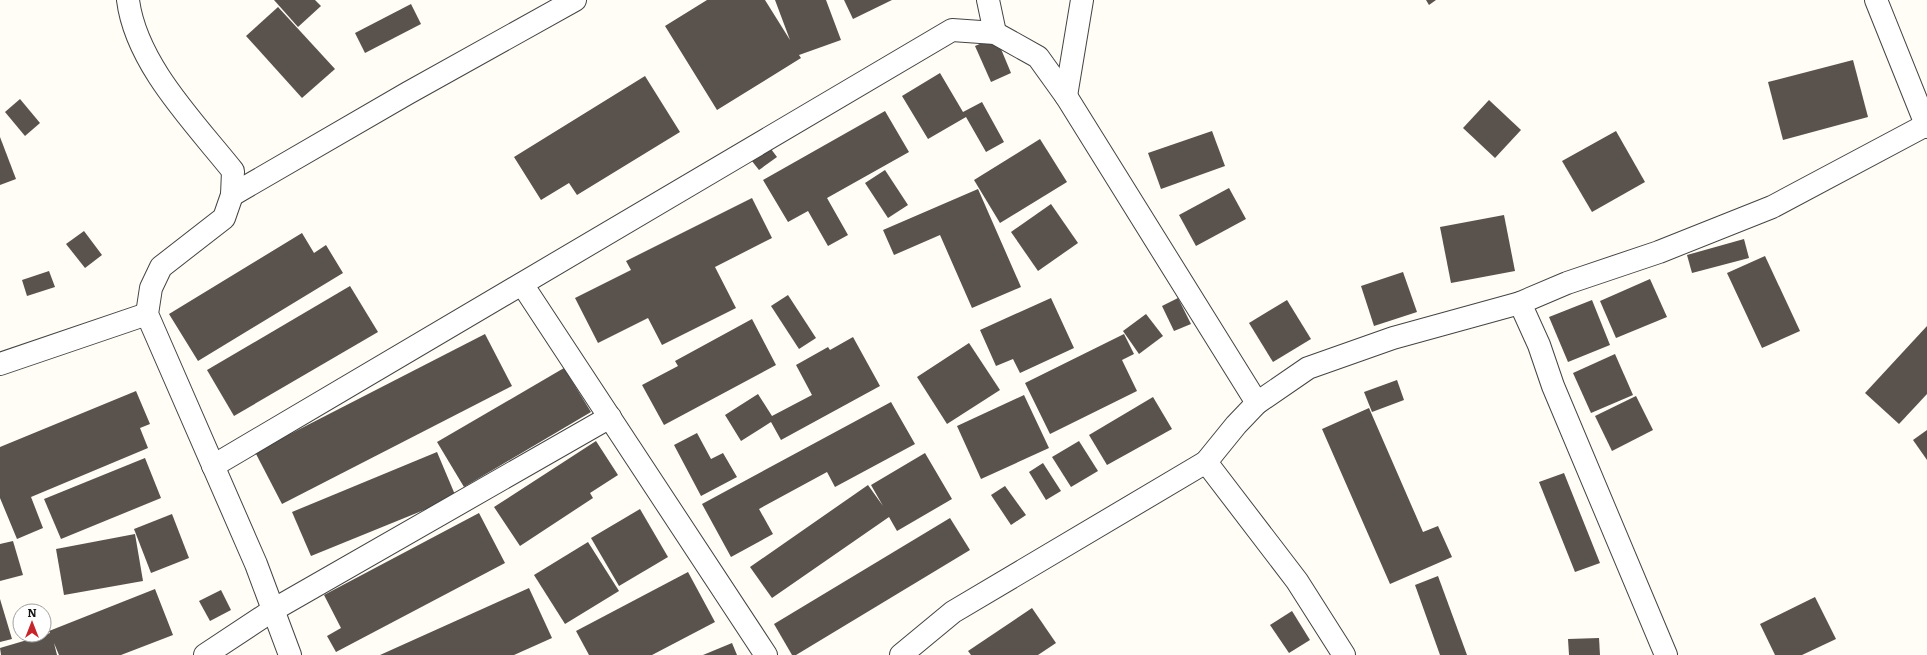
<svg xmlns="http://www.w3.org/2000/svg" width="1927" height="655" viewBox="0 0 1927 655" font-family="Literata,serif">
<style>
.building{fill:#5a524d}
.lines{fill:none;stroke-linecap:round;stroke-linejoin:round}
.minor-casing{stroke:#444;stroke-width:24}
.minor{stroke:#fff;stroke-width:22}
</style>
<rect width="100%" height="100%" fill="#fffdf5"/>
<!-- building -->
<g class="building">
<polygon points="274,0 315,0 321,6 298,27"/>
<polygon points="707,0 765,0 790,40 775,0 826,0 841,40 799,55 801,58 717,110 665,26"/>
<polygon points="844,0 892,0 853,19"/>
<polygon points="1426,0 1436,0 1429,5"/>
<polygon points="411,4 421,24 365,53 355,33"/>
<polygon points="278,7 335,69 302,98 246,36"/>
<polygon points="996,37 1011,73 991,82 975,46"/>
<polygon points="1853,60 1868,117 1783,140 1768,82"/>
<polygon points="940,73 963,112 982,102 1004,142 986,152 966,117 928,139 902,96"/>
<polygon points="645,76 680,132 577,195 569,183 541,200 514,157"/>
<polygon points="20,99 40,123 25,136 5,112"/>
<polygon points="1489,100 1521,130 1495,158 1463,128"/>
<polygon points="885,111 909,152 827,198 848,235 828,246 808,211 788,222 763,180"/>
<polygon points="1212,131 1225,166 1161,189 1148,153"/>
<polygon points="1616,131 1645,182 1592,212 1562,161"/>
<polygon points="0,137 16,179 0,185"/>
<polygon points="762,137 777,157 759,170 744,151"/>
<polygon points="1040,139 1067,182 1000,223 974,180"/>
<polygon points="885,170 908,205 888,218 865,183"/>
<polygon points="1229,188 1246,219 1196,246 1179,215"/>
<polygon points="978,189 1021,287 972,308 940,235 894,255 883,230"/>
<polygon points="752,198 772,238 715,267 736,308 662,345 648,318 598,343 575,298 631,270 626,261"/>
<polygon points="1051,204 1078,243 1038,271 1011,232"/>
<polygon points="1504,215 1515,271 1451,283 1440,227"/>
<polygon points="84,231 102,255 85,268 66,244"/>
<polygon points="302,233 314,253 326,245 343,273 198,361 169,314"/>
<polygon points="1744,239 1749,258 1692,273 1687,255"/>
<polygon points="1765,256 1800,331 1762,348 1727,273"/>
<polygon points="49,271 55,287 27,296 22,280"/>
<polygon points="1403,272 1417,312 1374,326 1361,286"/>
<polygon points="1650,279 1667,317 1616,338 1600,301"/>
<polygon points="350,286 378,332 234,416 207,370"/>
<polygon points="788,295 816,338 799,349 771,306"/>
<polygon points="1051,298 1074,348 1020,373 1013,359 996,366 980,330"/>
<polygon points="1178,298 1191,324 1174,331 1162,306"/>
<polygon points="1287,300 1311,339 1273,362 1249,323"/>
<polygon points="1592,300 1610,345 1568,362 1549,317"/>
<polygon points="1146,314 1163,336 1139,354 1123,331"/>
<polygon points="752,319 776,365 664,425 642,385 678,366 675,361"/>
<polygon points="1927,326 1927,394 1899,424 1865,393"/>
<polygon points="485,334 512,386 282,504 255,452"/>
<polygon points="1124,334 1134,354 1122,360 1137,391 1050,434 1025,383"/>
<polygon points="853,337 880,386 781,440 771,422 741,441 725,415 758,394 772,416 812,395 796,365 828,347 830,350"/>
<polygon points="969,343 1000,390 947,424 917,377"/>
<polygon points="1615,354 1633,395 1591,413 1573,373"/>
<polygon points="564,368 591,412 464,487 437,442"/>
<polygon points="1397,380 1404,400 1372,412 1364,392"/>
<polygon points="136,391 150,424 140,428 148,448 31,497 43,528 17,539 0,498 0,447"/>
<polygon points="1024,395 1049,448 981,479 957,426"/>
<polygon points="1636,396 1653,430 1612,451 1595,416"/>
<polygon points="1153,397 1172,429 1107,465 1089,435"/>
<polygon points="891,402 915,444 835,487 827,472 759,509 773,534 731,557 702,504"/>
<polygon points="1369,408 1423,532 1438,526 1452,557 1390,584 1322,429"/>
<polygon points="1927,430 1927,460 1913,440"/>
<polygon points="697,433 711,459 723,453 737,477 701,496 674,445"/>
<polygon points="596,441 618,475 590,493 593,498 520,546 494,507"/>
<polygon points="1079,441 1098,471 1071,487 1052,457"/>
<polygon points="437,452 456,497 311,556 292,512"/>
<polygon points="925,453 952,499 897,531 889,517 772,598 750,567 868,485 883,506 871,485"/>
<polygon points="145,458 161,498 61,539 44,499"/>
<polygon points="1043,463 1061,491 1046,500 1029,472"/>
<polygon points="1564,473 1600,563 1575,572 1539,482"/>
<polygon points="1005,486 1026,515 1011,525 991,495"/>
<polygon points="640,509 668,557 619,586 591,538"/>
<polygon points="479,513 505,563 336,652 327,636 341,628 324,595"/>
<polygon points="172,514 189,558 151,573 134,529"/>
<polygon points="950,518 970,550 796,655 792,655 774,624"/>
<polygon points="135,534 143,581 64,595 56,549"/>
<polygon points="13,541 23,575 0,581 0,544"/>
<polygon points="588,542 619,591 565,624 534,575"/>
<polygon points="688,572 715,622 652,655 589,655 576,631"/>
<polygon points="1438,576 1467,655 1440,655 1415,585"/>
<polygon points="529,588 552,638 514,655 380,655"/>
<polygon points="155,589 173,635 121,655 59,655 54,643 57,655 1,655 0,648 44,635 50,633 49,631"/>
<polygon points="221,590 231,610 210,621 199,601"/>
<polygon points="1815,597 1836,639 1802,655 1775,655 1760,624"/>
<polygon points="0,599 12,639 0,642"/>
<polygon points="1032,608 1056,643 1038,655 971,655 968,651"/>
<polygon points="1292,611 1310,640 1289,653 1270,625"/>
<polygon points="1599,638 1600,655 1569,655 1568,639"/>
<polygon points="732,643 737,655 703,655"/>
</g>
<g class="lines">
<defs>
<g id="minor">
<path d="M 128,0 C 136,64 194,122 233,171 L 232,195 L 224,218 L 161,267 L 151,288 L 147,314 L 256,564 L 290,655"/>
<polyline points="988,0 995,33"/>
<polyline points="1876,0 1927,127"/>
<polyline points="1066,96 1082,0"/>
<polyline points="232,195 408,93 575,0"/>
<polyline points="522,284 766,655"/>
<polyline points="0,364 147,314"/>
<polyline points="213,466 952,30 995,33 1038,57 1066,96 1257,403"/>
<polyline points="205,655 273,610 610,417"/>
<polyline points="901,655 953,612 1206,462"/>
<polyline points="1344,655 1297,581 1206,462 1236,425 1257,403 1308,368 1393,338 1520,303"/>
<polyline points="1666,655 1553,386 1539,345 1520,303 1567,283 1659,252 1772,207 1926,125"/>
</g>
</defs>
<!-- minor casing -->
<use href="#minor" class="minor-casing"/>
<!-- minor -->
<use href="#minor" class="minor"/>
</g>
<!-- north arrow -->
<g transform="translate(32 623)"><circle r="19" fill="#ffffff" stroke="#a0a0a0"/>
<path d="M0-3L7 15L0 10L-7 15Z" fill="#c4262e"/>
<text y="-6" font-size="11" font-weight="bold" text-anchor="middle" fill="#111111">N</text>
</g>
</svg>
